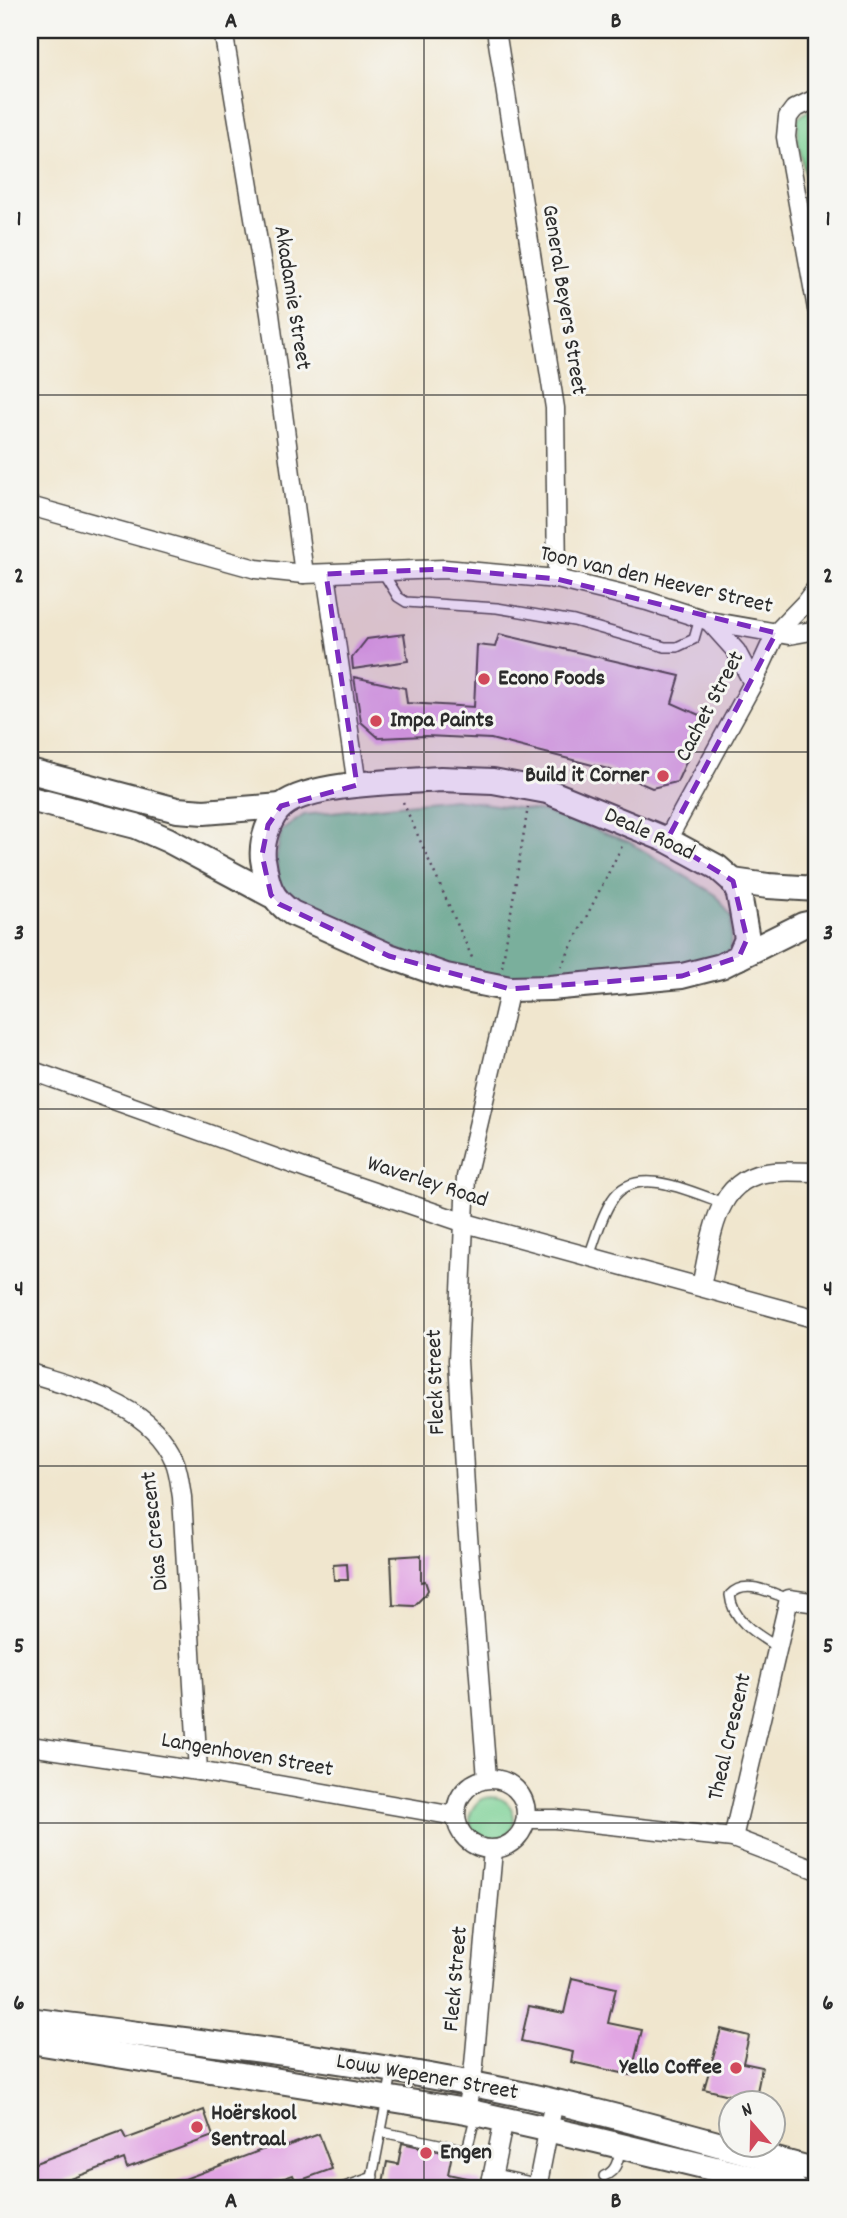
<svg xmlns="http://www.w3.org/2000/svg" width="847" height="2218" viewBox="0 0 847 2218" font-family="Dekko,sans-serif">
<style>
.green{fill:#7ad094;stroke:#527e60;stroke-width:2}
.building{fill:#e1a5e3}
.lines{fill:none;stroke-linecap:round;stroke-linejoin:round}
.lane-casing{stroke:#494743;stroke-width:12}
.street-casing{stroke:#494743;stroke-width:21}
.secondary-casing{stroke:#494743;stroke-width:28}
.path{stroke:#494743;stroke-width:2.5;stroke-dasharray:2 5;stroke-linecap:butt}
.lane{stroke:#fff;stroke-width:9}
.street{stroke:#fff;stroke-width:18}
.secondary{stroke:#fff;stroke-width:24}
.marked{fill:#7b2cbf;fill-opacity:0.2;stroke:#7b2cbf;stroke-width:5;stroke-dasharray:14 9;stroke-linejoin:round}
.grid{fill:none;stroke:#2b2b2b;stroke-width:2;stroke-opacity:0.55}
.poi-dot{fill:#d1495b;stroke:#f6f6f2;stroke-width:2.5}
.labels{text-anchor:middle;dominant-baseline:central;stroke-width:6;stroke-linejoin:round;paint-order:stroke}
.street-label{font-size:23px;fill:#2b2b2b;stroke:#f6f6f2}
.poi-label{font-size:23px;font-weight:bold;fill:#2b2b2b;stroke:#f6f6f2;text-anchor:start}
.neatline{fill:none;stroke:#2b2b2b;stroke-width:2.5}
.grid-label{font-size:23px;text-anchor:middle;font-weight:bold;fill:#2b2b2b}
</style>
<rect width="100%" height="100%" fill="#f6f6f2"/>
<filter id="ink" filterUnits="userSpaceOnUse"><feTurbulence type="fractalNoise" baseFrequency=".0143" numOctaves="2"/><feDisplacementMap in="SourceGraphic" scale="14" xChannelSelector="R" yChannelSelector="G"/><feConvolveMatrix kernelMatrix="1 2 1 2 8 2 1 2 1" color-interpolation-filters="sRGB"/></filter>
<filter id="wash" filterUnits="userSpaceOnUse"><feTurbulence type="fractalNoise" baseFrequency=".00686" numOctaves="4" result="noise"/><feDisplacementMap in="SourceGraphic" scale="28" xChannelSelector="R" yChannelSelector="G"/><feGaussianBlur stdDeviation="1.57" result="paint"/><feColorMatrix in="noise" values="0 0 0 0 0 0 0 0 0 0 0 0 0 0 0 0 0 1.4 0 .05"/><feComposite in="paint" operator="in"/></filter>
<g filter="url(#wash)">
<rect width="100%" height="100%" fill="#f0e6ce"/>
<!-- green -->
<g class="green">
<polygon points="817,107 817,233 798,140 798,118 812,108"/>
<polygon points="454,799 545,812 629,842 716,895 732,918 730,950 703,971 475,980 303,914 280,892 276,859 281,831 304,815"/>
<circle cx="492" cy="1819" r="22"/>
</g>
<g id="blocks">
<!-- building -->
<g class="building">
<polygon points="404,634 408,661 353,669 352,658 367,639"/>
<polygon points="499,634 680,676 672,703 706,718 677,782 652,788 608,769 491,739 426,736 379,738 361,722 354,677 405,688 407,703 474,707 477,645 495,647"/>
<polygon points="421,1555 421,1582 425,1581 428,1590 425,1595 414,1606 393,1605 391,1557"/>
<polygon points="347,1564 348,1580 334,1580 333,1565"/>
<polygon points="572,1978 616,1988 608,2023 642,2030 631,2075 571,2062 573,2052 521,2041 529,2006 564,2013"/>
<polygon points="721,2029 749,2036 743,2063 762,2067 755,2101 704,2089"/>
<polygon points="204,2110 213,2136 127,2168 124,2159 47,2188 30,2188 30,2165 122,2131 126,2139"/>
<polygon points="319,2134 332,2169 296,2182 293,2175 256,2188 161,2188 280,2143 282,2148"/>
<polygon points="402,2143 452,2154 448,2174 480,2181 479,2188 382,2188 387,2162 398,2164"/>
</g>
</g>
</g>
<g filter="url(#ink)">
<use href="#blocks" fill-opacity="0" stroke="#494743" stroke-width="2"/>
<g class="lines">
<defs>
<g id="lane">
<polyline points="382,571 398,597 406,602 497,608 574,621 665,647 677,647 694,639 700,618"/>
<path d="M 589,1256 C 596,1238 601,1216 612,1200 C 635,1163 691,1192 723,1203"/>
<path d="M 777,1647 C 758,1635 732,1621 730,1595 C 745,1578 771,1593 789,1599"/>
<polyline points="382,2132 496,2156"/>
<polyline points="467,2150 476,2114"/>
<path d="M 604,2176 C 617,2171 618,2160 621,2147"/>
<polyline points="342,2188 373,2177"/>
<polyline points="370,2188 392,2073"/>
</g>
<g id="street">
<polyline points="223,30 270,314 304,574"/>
<polyline points="496,30 555,408 557,579"/>
<polyline points="817,98 794,109 788,117 786,137 817,309"/>
<polyline points="30,506 256,569 304,574 444,569 557,579 647,601 709,621 789,635 817,630"/>
<polyline points="326,574 357,785"/>
<polyline points="709,621 736,651 753,683"/>
<polyline points="667,840 753,683 776,633 805,603 817,587"/>
<polyline points="30,1070 309,1170 462,1222 817,1319"/>
<path d="M 701,1286 C 712,1240 713,1176 773,1172 C 788,1171 803,1172 817,1172"/>
<path d="M 30,1373 C 81,1389 151,1405 174,1460 C 179,1471 180,1485 182,1497 L 198,1771"/>
<polyline points="30,1746 198,1771 455,1816"/>
<polyline points="487,1778 467,1523 458,1360 466,1177 510,989"/>
<circle cx="491" cy="1814" r="35"/>
<polyline points="526,1819 555,1819 733,1838 817,1870"/>
<polyline points="733,1838 789,1599 817,1603"/>
<polyline points="466,2111 474,2065 493,1850"/>
<polyline points="492,2178 537,2188 554,2101"/>
<polyline points="490,2188 504,2119"/>
</g>
<g id="secondary">
<polyline points="30,771 177,810 204,812 281,806"/>
<path d="M 441,779 L 493,781 L 547,791 L 667,840 L 717,867 L 733,881 L 739,894 L 747,939 L 739,957 L 721,966 L 682,976 L 550,988 L 510,989 L 446,976 L 389,956 L 292,913 C 270,898 267,885 263,859 C 261,842 269,816 283,805 C 314,782 402,782 441,779 Z"/>
<polyline points="30,799 136,826 168,840 271,895"/>
<polyline points="733,881 768,886 817,889"/>
<polyline points="739,957 803,925 817,922"/>
<path d="M 30,2020 C 177,2040 326,2055 472,2084 C 588,2106 703,2141 817,2171"/>
<polyline points="30,2041 466,2111 596,2140 794,2188"/>
</g>
</defs>
<!-- lane casing -->
<use href="#lane" class="lane-casing"/>
<!-- street casing -->
<use href="#street" class="street-casing"/>
<!-- secondary casing -->
<use href="#secondary" class="secondary-casing"/>
<!-- path -->
<g class="path">
<polyline points="403,802 474,962"/>
<polyline points="502,967 528,807"/>
<polyline points="561,967 623,844"/>
</g>
<!-- lane -->
<use href="#lane" class="lane"/>
<!-- street -->
<use href="#street" class="street"/>
<!-- secondary -->
<use href="#secondary" class="secondary"/>
</g>
</g>
<!-- marked area -->
<path class="marked" d="M 444,569 L 557,579 L 776,633 L 667,840 L 733,881 L 747,939 L 739,957 L 682,976 L 510,989 L 389,956 L 279,904 L 271,895 L 262,855 L 268,825 L 281,806 L 357,785 L 326,574 Z"/>
<!-- grid -->
<path class="grid" d="M 424,30 L 424,2188M 30,395 L 817,395M 30,752 L 817,752M 30,1109 L 817,1109M 30,1466 L 817,1466M 30,1823 L 817,1823"/>
<!-- markers -->
<g class="poi-dot">
<circle cx="484" cy="679" r="7"/>
<circle cx="376" cy="721" r="7"/>
<circle cx="663" cy="776" r="7"/>
<circle cx="736" cy="2068" r="7"/>
<circle cx="197" cy="2127" r="7"/>
<circle cx="426" cy="2153" r="7"/>
</g>
<g class="labels">
<!-- street labels -->
<g class="street-label">
<text transform="translate(291 298) rotate(81)">Akadamie Street</text>
<text transform="translate(563 300) rotate(81)">General Beyers Street</text>
<text transform="translate(656 581) rotate(13)">Toon van den Heever Street</text>
<text transform="translate(711 707) rotate(-62)">Cachet Street</text>
<text transform="translate(649 835) rotate(25)">Deale Road</text>
<text transform="translate(427 1183) rotate(18)">Waverley Road</text>
<text transform="translate(437 1382) rotate(-92)">Fleck Street</text>
<text transform="translate(156 1531) rotate(-96)">Dias Crescent</text>
<text transform="translate(731 1737) rotate(-77)">Theal Crescent</text>
<text transform="translate(247 1756) rotate(10)">Langenhoven Street</text>
<text transform="translate(457 1979) rotate(-85)">Fleck Street</text>
<text transform="translate(427 2078) rotate(10)">Louw Wepener Street</text>
</g>
<!-- poi labels -->
<g class="poi-label">
<text x="498" y="679">Econo Foods</text>
<text x="390" y="721">Impa Paints</text>
<text x="649" y="776" text-anchor="end">Build it Corner</text>
<text x="722" y="2068" text-anchor="end">Yello Coffee</text>
<text x="211" y="2114">Hoërskool<tspan x="211" dy="26">Sentraal</tspan></text>
<text x="440" y="2153">Engen</text>
</g>
</g>
<!-- margin -->
<rect width="847" height="2218" fill="none" stroke="#f6f6f2" stroke-width="77"/>
<!-- north arrow -->
<g transform="translate(752 2124) rotate(340)"><circle r="33" fill="#f6f6f2" stroke="#a5a5a2" stroke-width="2"/>
<path d="M0-5L12 26L0 18L-12 26Z" fill="#d1495b"/>
<text y="-10" font-size="19" font-weight="bold" text-anchor="middle" fill="#2b2b2b">N</text>
</g>
<rect x="38" y="38" width="770" height="2142" class="neatline"/>
<g class="grid-label">
<text x="231" y="27">A</text>
<text x="616" y="27">B</text>
<text x="19" y="225">1</text>
<text x="828" y="225">1</text>
<text x="19" y="582">2</text>
<text x="828" y="582">2</text>
<text x="19" y="939">3</text>
<text x="828" y="939">3</text>
<text x="19" y="1295">4</text>
<text x="828" y="1295">4</text>
<text x="19" y="1652">5</text>
<text x="828" y="1652">5</text>
<text x="19" y="2009">6</text>
<text x="828" y="2009">6</text>
<text x="231" y="2207">A</text>
<text x="616" y="2207">B</text>
</g>
</svg>
